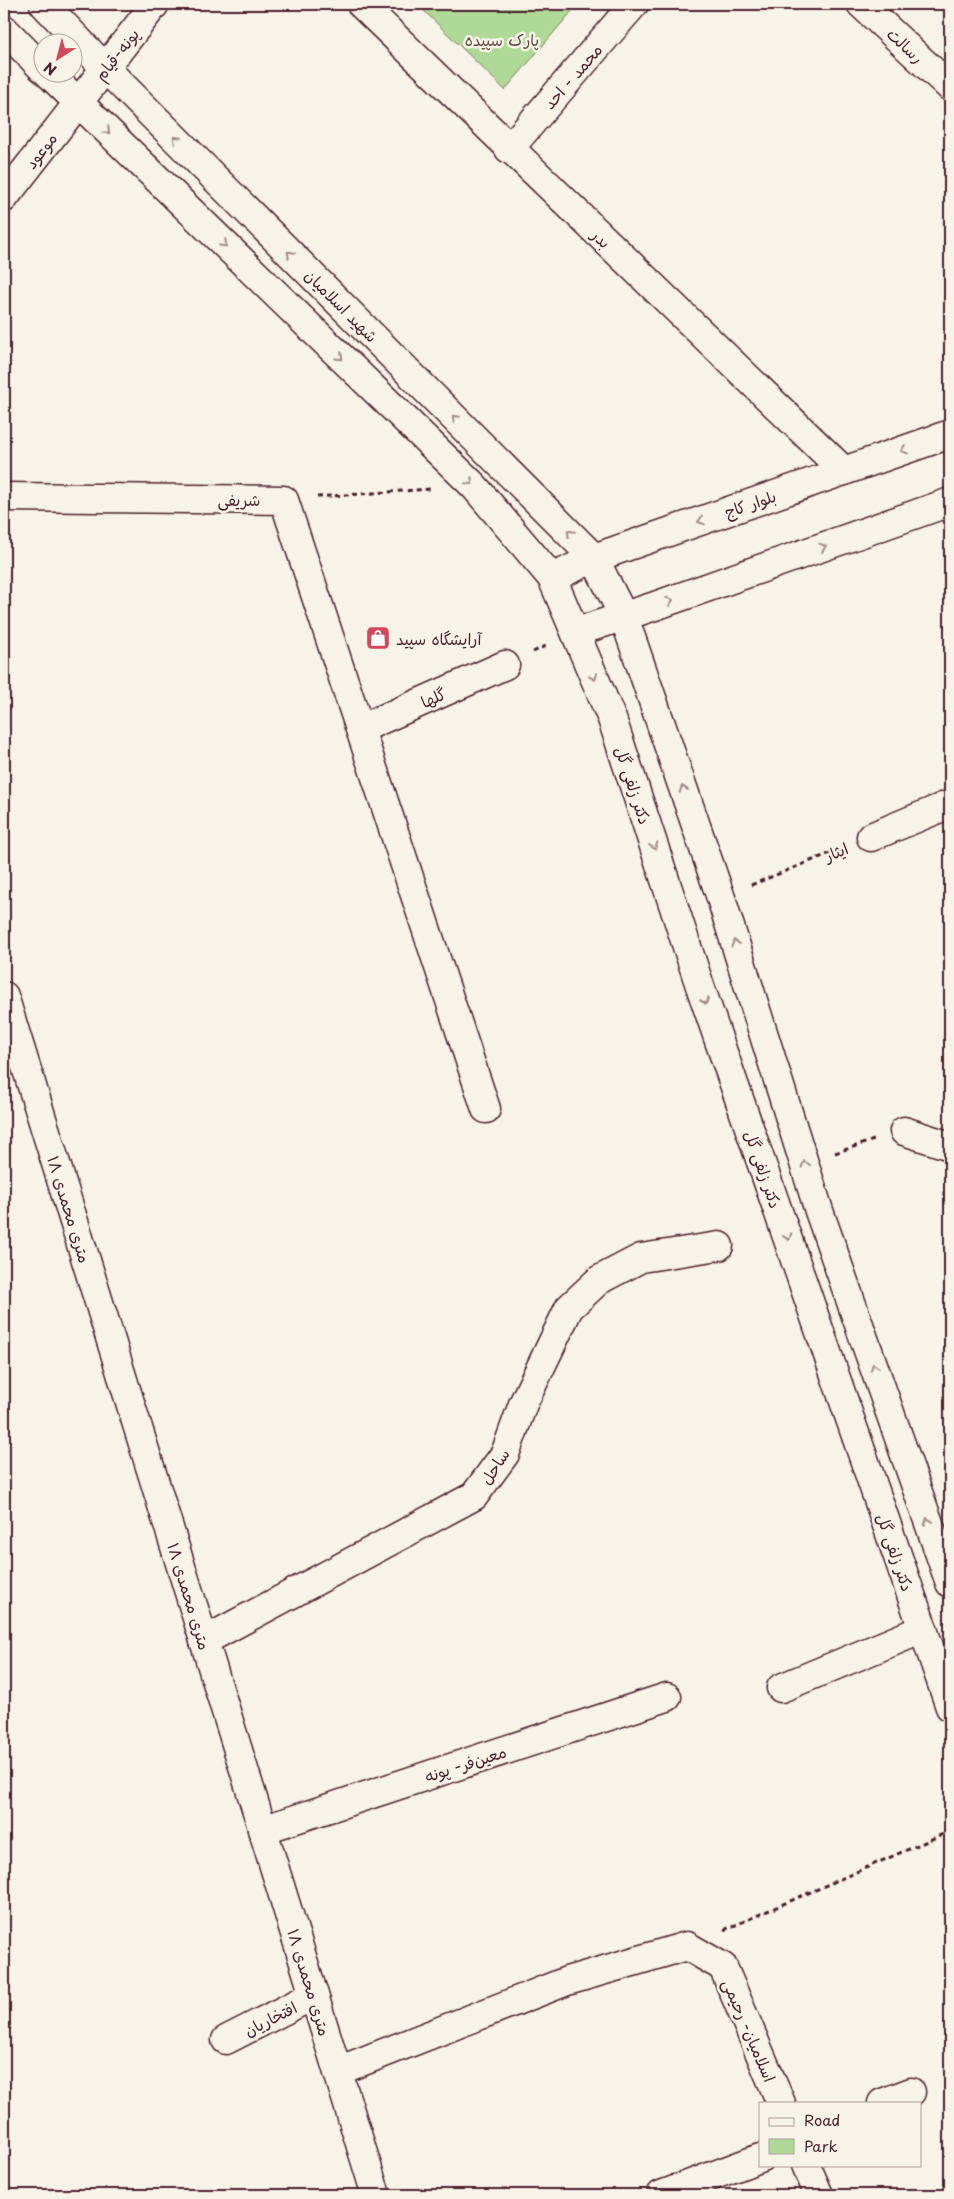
<svg xmlns="http://www.w3.org/2000/svg" width="954" height="2199" viewBox="0 0 954 2199" font-family="'Playpen Sans','Playpen Sans Arabic',sans-serif">
<style>
.green{fill:#afd996;stroke:#7c7c60}
.lines{fill:none;stroke-linecap:round;stroke-linejoin:round}
.street-casing{stroke:#4a1f2b;stroke-width:31}
.secondary-casing{stroke:#4a1f2b;stroke-width:31}
.path{stroke:#4a1f2b;stroke-width:3;stroke-dasharray:5 4;stroke-linecap:butt}
.street{stroke:#f7f3e8;stroke-width:28}
.secondary{stroke:#f7f3e8;stroke-width:28}
.oneway{stroke:#a0898a}
.labels{text-anchor:middle;dominant-baseline:central;stroke-width:5;stroke-linejoin:round;paint-order:stroke}
.park-label{font-size:16px;fill:#634e46;stroke:#f7f3e8}
.street-label{font-size:16px;fill:#4a1f2b;stroke:#f7f3e8}
.poi-label{font-size:16px;fill:#4a1f2b;stroke:#f7f3e8;text-anchor:start}
</style>
<rect width="100%" height="100%" fill="#f7f3e8"/>
<filter id="ink" filterUnits="userSpaceOnUse"><feTurbulence type="fractalNoise" baseFrequency=".02" numOctaves="2"/><feDisplacementMap in="SourceGraphic" scale="10" xChannelSelector="R" yChannelSelector="G"/><feConvolveMatrix kernelMatrix="1 2 1 2 8 2 1 2 1" color-interpolation-filters="sRGB"/></filter>
<g filter="url(#ink)">
<!-- green -->
<polygon class="green" points="417,4 578,4 505,90"/>
<g class="lines">
<defs>
<g id="street">
<polyline points="361,4 844,471"/>
<polyline points="861,4 950,87"/>
<polyline points="509,149 634,4"/>
<polyline points="4,198 155,4"/>
<polyline points="4,497 284,500 486,1109"/>
<polyline points="360,729 505,665"/>
<polyline points="871,837 950,804"/>
<polyline points="4,996 376,2195"/>
<polyline points="904,1131 950,1146"/>
<polyline points="204,1641 474,1496 505,1454 523,1404 569,1308 599,1280 641,1258 719,1246"/>
<polyline points="781,1688 923,1629"/>
<polyline points="262,1830 667,1697"/>
<polyline points="226,2040 314,1995"/>
<polyline points="338,2071 567,1981 687,1946 723,1967 781,2103"/>
<polyline points="882,2103 911,2092"/>
<polyline points="806,2165 819,2195"/>
<polyline points="661,2195 760,2158"/>
</g>
<g id="secondary">
<polyline points="44,4 105,68 594,558 624,617 721,898 819,1211 950,1583"/>
<polyline points="4,29 42,68"/>
<polyline points="47,72 474,486 552,578 612,719 700,986 950,1707"/>
<polyline points="552,578 594,558 950,434"/>
<polyline points="576,632 652,607 950,502"/>
</g>
</defs>
<!-- street casing -->
<use href="#street" class="street-casing"/>
<!-- secondary casing -->
<use href="#secondary" class="secondary-casing"/>
<!-- path -->
<g class="path">
<polyline points="317,497 431,489"/>
<polyline points="533,652 546,646"/>
<polyline points="751,885 843,848"/>
<polyline points="835,1153 874,1140"/>
<polyline points="724,1930 950,1831"/>
</g>
<!-- street -->
<use href="#street" class="street"/>
<!-- secondary -->
<use href="#secondary" class="secondary"/>
</g>
<!-- one-way arrows -->
<defs><path id="oneway-chevron" d="M-2-3.5L2.5 0L-2 3.5" fill="none" stroke-width="1.6" stroke-linecap="round" stroke-linejoin="round" transform="scale(1.25)"/></defs>
<g class="oneway">
<use href="#oneway-chevron" transform="translate(107 131) rotate(44)"/>
<use href="#oneway-chevron" transform="translate(176 139) rotate(-135)"/>
<use href="#oneway-chevron" transform="translate(224 244) rotate(44)"/>
<use href="#oneway-chevron" transform="translate(290 254) rotate(-135)"/>
<use href="#oneway-chevron" transform="translate(340 357) rotate(44)"/>
<use href="#oneway-chevron" transform="translate(455 418) rotate(-135)"/>
<use href="#oneway-chevron" transform="translate(904 450) rotate(161)"/>
<use href="#oneway-chevron" transform="translate(470 482) rotate(45)"/>
<use href="#oneway-chevron" transform="translate(701 521) rotate(161)"/>
<use href="#oneway-chevron" transform="translate(570 533) rotate(-135)"/>
<use href="#oneway-chevron" transform="translate(823 547) rotate(-19)"/>
<use href="#oneway-chevron" transform="translate(670 601) rotate(-19)"/>
<use href="#oneway-chevron" transform="translate(594 677) rotate(67)"/>
<use href="#oneway-chevron" transform="translate(683 789) rotate(-109)"/>
<use href="#oneway-chevron" transform="translate(654 846) rotate(72)"/>
<use href="#oneway-chevron" transform="translate(735 943) rotate(-108)"/>
<use href="#oneway-chevron" transform="translate(705 1001) rotate(71)"/>
<use href="#oneway-chevron" transform="translate(805 1164) rotate(-107)"/>
<use href="#oneway-chevron" transform="translate(788 1237) rotate(71)"/>
<use href="#oneway-chevron" transform="translate(874 1367) rotate(-109)"/>
<use href="#oneway-chevron" transform="translate(928 1521) rotate(-110)"/>
</g>
</g>
<!-- icons -->
<defs>
<symbol id="shop-square" viewBox="-11 -11 22 22"><rect x="-9" y="-9" width="18" height="18" rx="4" fill="#d1495b" stroke="#f7f3e8"/><path d="M-5-2.5h2.3a2.7 3.5 0 0 1 5.4 0H5L5.5 6h-11ZM-1.5-2.5h3a1.5 2.3 0 0 0-3 0Z" fill="#fff"/></symbol>
</defs>
<g fill-rule="evenodd">
<use href="#shop-square" x="364" y="624" width="28" height="28"/>
</g>
<g class="labels">
<!-- park labels -->
<g class="park-label">
<text x="502" y="39">پارک سپیده</text>
</g>
<!-- street labels -->
<g class="street-label">
<text transform="translate(906 45) rotate(43)">رسالت</text>
<text transform="translate(116 54) rotate(-52)">پونه-قیام</text>
<text transform="translate(572 76) rotate(-49)">محمد - احد</text>
<text transform="translate(40 150) rotate(-52)">موعود</text>
<text transform="translate(602 238) rotate(44)">بدر</text>
<text transform="translate(342 305) rotate(45)">شهید اسلامیان</text>
<text x="239" y="499">شریفی</text>
<text transform="translate(750 503) rotate(-19)">بلوار کاج</text>
<text transform="translate(433 697) rotate(-24)">گلها</text>
<text transform="translate(634 785) rotate(72)">دکتر زلفی گل</text>
<text transform="translate(836 851) rotate(-22)">ایثار</text>
<text transform="translate(764 1169) rotate(71)">دکتر زلفی گل</text>
<text transform="translate(70 1209) rotate(73)">۱۸ متری محمدی</text>
<text transform="translate(494 1466) rotate(-57)">ساحل</text>
<text transform="translate(896 1552) rotate(71)">دکتر زلفی گل</text>
<text transform="translate(190 1596) rotate(73)">۱۸ متری محمدی</text>
<text transform="translate(465 1763) rotate(-18)">معین‌فر- پونه</text>
<text transform="translate(310 1982) rotate(73)">۱۸ متری محمدی</text>
<text transform="translate(270 2018) rotate(-27)">افتخاریان</text>
<text transform="translate(750 2030) rotate(67)">اسلامیان- رحیمی</text>
</g>
<!-- poi labels -->
<g class="poi-label">
<text x="396" y="638">آرایشگاه سپید</text>
</g>
</g>
<!-- margin -->
<rect width="954" height="2199" fill="none" stroke="#f7f3e8" stroke-width="20"/>
<rect x="10" y="10" width="934" height="2179" fill="none" stroke="#4a1f2b" stroke-width="2" filter="url(#ink)"/>
<!-- legend -->
<rect x="759" y="2102" width="162" height="65" fill="#f7f3e8" stroke="#b29e9c"/>
<rect x="769" y="2118" width="25" height="8" fill="#f7f3e8" stroke="#b29e9c"/>
<text x="804" y="2126" font-size="15" fill="#4a1f2b">Road</text>
<rect x="769" y="2139" width="25" height="15" fill="#afd996" stroke="#b29e9c"/>
<text x="804" y="2152" font-size="15" fill="#4a1f2b">Park</text>
<!-- north arrow -->
<g transform="translate(58 58) rotate(216)"><circle r="24" fill="#f7f3e8" stroke="#b29e9c"/>
<path d="M0-4L9 19L0 12L-9 19Z" fill="#d1495b"/>
<text y="-8" font-size="14" font-weight="bold" text-anchor="middle" fill="#4a1f2b">N</text>
</g>
</svg>
